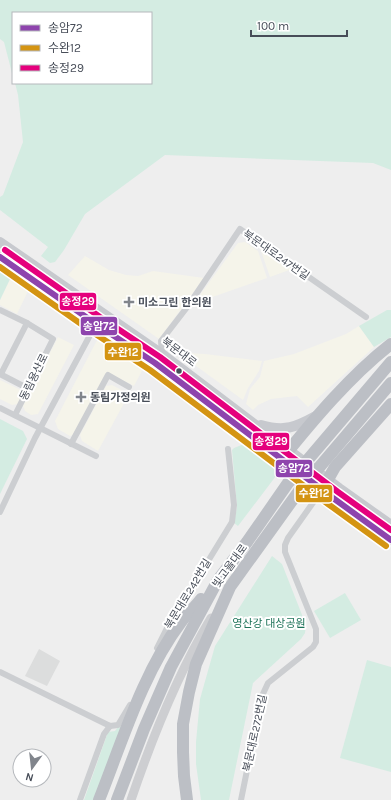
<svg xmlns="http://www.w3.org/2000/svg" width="391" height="800" viewBox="0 0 391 800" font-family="Karla,'Noto Sans KR',sans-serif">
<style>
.commercial{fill:#f5f4ea}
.education{fill:#dcdddd}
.green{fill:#d4ece2}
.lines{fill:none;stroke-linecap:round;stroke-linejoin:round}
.street{stroke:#ccced1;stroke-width:6}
.secondary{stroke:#cdced1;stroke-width:9}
.primary{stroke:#c7c9ce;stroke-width:10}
.highway{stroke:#bcbfc5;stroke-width:12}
.bus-1-casing{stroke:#fff;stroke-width:9}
.bus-2-casing{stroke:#fff;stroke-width:9}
.bus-3-casing{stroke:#fff;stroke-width:9}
.bus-1{stroke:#8e44ad;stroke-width:6}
.bus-2{stroke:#d49412;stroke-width:6}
.bus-3{stroke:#e5007d;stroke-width:6}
.poi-dot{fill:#81858c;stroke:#fff;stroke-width:1.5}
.bus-dot{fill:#474d58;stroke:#fff;stroke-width:1.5}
.labels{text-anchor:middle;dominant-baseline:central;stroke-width:4;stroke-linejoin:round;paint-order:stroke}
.street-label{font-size:11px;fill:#474d58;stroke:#fff}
.poi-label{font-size:11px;font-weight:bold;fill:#474d58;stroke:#fff;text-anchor:start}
.park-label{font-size:11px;fill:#1e7359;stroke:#fff}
.line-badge{stroke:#fff;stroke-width:1.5}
.badge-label{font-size:11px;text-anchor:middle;font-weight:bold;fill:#fff}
</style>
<rect width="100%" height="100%" fill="#eee"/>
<!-- commercial -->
<g class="commercial">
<polygon points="245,242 258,251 267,278 201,301 198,300 197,299 238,243"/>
<polygon points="261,247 292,269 270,277 260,248"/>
<polygon points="85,256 109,270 126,275 138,276 153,271 204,278 159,339 68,275"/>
<polygon points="11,277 29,289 17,314 0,305 0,300"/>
<polygon points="359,326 374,347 308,407 297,396 271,399 258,405 253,410 246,404 250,389 260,377 264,361 294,354 346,334"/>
<polygon points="58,337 74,345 38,414 31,415 25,411 23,406"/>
<polygon points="98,340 107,341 144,367 134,386 107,372 75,434 70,436 58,429 55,421 96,342"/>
<polygon points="187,353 205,354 262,361 259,371 248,388 243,400 181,355"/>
<polygon points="0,380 21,390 23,395 18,404 12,405 0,399"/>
<polygon points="112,385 129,394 98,451 82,441 80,435 106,386"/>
</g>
<!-- education -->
<polygon class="education" points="39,649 60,661 47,686 25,676"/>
<!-- green -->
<g class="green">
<polygon points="0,0 391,0 391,170 373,163 165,155 85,214 64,250 55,262 50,263 41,256 48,247 0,210 0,197 3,195 23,142 18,95 15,83 151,83 151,13 13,13 13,77 4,42 0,39"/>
<polygon points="0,270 11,277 0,300"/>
<polygon points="387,310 391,310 391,337 374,347 359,326"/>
<polygon points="0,419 23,431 27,439 0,494"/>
<polygon points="244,444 279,472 238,526 234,523 237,507 232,450 234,448"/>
<polygon points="272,556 282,564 306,625 305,633 301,639 253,683 229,800 201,800 196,764 196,742 200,699 215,646"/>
<polygon points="345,593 361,620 330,638 314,611"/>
<polygon points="367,660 391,667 391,772 340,758"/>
<polygon points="119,726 124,727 93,800 84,800 108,732 115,731"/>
</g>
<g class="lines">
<!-- street -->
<g class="street">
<polyline points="0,310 27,323 53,339 15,415"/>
<polyline points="155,363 162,354 161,341 188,306 240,229 366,317"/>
<polyline points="0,374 29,389"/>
<polyline points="1,374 27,323"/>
<polyline points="0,408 96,456"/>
<polyline points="71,444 108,375 129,387"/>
<polyline points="0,512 35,438 96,324"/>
<polyline points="157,648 167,628 232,522 234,505 228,449"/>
<polyline points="0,672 110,726 118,725 130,705"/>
<polyline points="80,800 104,734 110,726"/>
<polyline points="241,800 262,696 268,683 313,647 316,642 316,629 285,552 285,545 288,538 322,490"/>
</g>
<!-- secondary -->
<path class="secondary" d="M 131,800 C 152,738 177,675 211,618"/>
<!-- primary -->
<g class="primary">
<polyline points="0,242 162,354 339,488 391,525"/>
<polyline points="0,257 96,324 155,363 333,498 391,540"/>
<path d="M 261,425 C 285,432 296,427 316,416"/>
</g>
<!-- highway -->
<g class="highway">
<path d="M 281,460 C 313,420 351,375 391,344"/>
<polyline points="322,490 335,467 391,404"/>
<path d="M 99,800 C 122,742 143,672 181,622 C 187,614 195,607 201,599"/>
<polyline points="117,800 144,729 171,667 218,580 247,542 288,483 391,362"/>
<polyline points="187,800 184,776 183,752 183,724 189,692 196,664 230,587 299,491 391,383"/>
</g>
<defs>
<polyline id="bus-1" points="0,257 96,324 155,363 333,498 391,540"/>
<polyline id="bus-2" points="0,267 91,331 150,370 328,504 386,546"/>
<polyline id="bus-3" points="5,250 100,317 160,357 338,492 391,530"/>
</defs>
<!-- bus-1 casing -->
<use href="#bus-1" class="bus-1-casing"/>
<!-- bus-2 casing -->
<use href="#bus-2" class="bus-2-casing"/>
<!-- bus-3 casing -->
<use href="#bus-3" class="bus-3-casing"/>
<!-- bus-1 -->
<use href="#bus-1" class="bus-1"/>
<!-- bus-2 -->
<use href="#bus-2" class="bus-2"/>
<!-- bus-3 -->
<use href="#bus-3" class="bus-3"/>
</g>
<!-- markers -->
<g class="poi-dot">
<path d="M127 296h4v4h4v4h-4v4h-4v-4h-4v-4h4z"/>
<path d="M79 391h4v4h4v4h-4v4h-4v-4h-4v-4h4z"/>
</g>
<circle class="bus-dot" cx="179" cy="371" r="3.5"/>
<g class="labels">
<!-- street labels -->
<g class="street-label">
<text transform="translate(276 255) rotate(35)">북문대로247번길</text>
<text transform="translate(179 352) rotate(37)">북문대로</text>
<text transform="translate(34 377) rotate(-64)">동림용산로</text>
<text transform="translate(230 566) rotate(-54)">빛고을대로</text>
<text transform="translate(188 594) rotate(-59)">북문대로242번길</text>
<text transform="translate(255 733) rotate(-78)">북문대로272번길</text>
</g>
<!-- poi labels -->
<g class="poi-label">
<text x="138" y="302">미소그린 한의원</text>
<text x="90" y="397">동림가정의원</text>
</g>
<!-- park labels -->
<g class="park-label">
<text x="269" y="623">영산강 대상공원</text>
</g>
</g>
<g class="line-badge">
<rect x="59" y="292" width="38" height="19" rx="4" fill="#e5007d"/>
<rect x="80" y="316" width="38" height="20" rx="4" fill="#8e44ad"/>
<rect x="104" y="342" width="38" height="19" rx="4" fill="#d49412"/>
<rect x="252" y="432" width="38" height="19" rx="4" fill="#e5007d"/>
<rect x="275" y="459" width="38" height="19" rx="4" fill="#8e44ad"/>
<rect x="295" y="484" width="38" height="19" rx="4" fill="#d49412"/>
</g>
<g class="badge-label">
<text x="78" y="305">송정29</text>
<text x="99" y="330">송암72</text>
<text x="123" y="356">수완12</text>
<text x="271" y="445">송정29</text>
<text x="294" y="472">송암72</text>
<text x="314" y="497">수완12</text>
</g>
<!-- legend -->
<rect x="12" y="12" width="140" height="72" fill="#ffffff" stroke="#b5b8bc"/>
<rect x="20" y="25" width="20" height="6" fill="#8e44ad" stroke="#b5b8bc"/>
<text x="48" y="32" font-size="12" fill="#474d58">송암72</text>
<rect x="20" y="45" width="20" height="6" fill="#d49412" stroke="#b5b8bc"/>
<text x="48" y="52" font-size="12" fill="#474d58">수완12</text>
<rect x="20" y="65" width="20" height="6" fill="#e5007d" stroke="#b5b8bc"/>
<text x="48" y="72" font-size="12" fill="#474d58">송정29</text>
<!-- north arrow -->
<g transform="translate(32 768) rotate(195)"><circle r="19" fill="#ffffff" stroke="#b5b8bc"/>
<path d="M0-3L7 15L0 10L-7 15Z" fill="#81858c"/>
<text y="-6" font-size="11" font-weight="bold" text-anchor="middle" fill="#474d58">N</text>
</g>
<!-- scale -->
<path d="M251 30v6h96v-6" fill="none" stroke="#474d58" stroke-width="2"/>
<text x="257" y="30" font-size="12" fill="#474d58" stroke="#ffffff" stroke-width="3" paint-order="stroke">100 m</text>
</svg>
